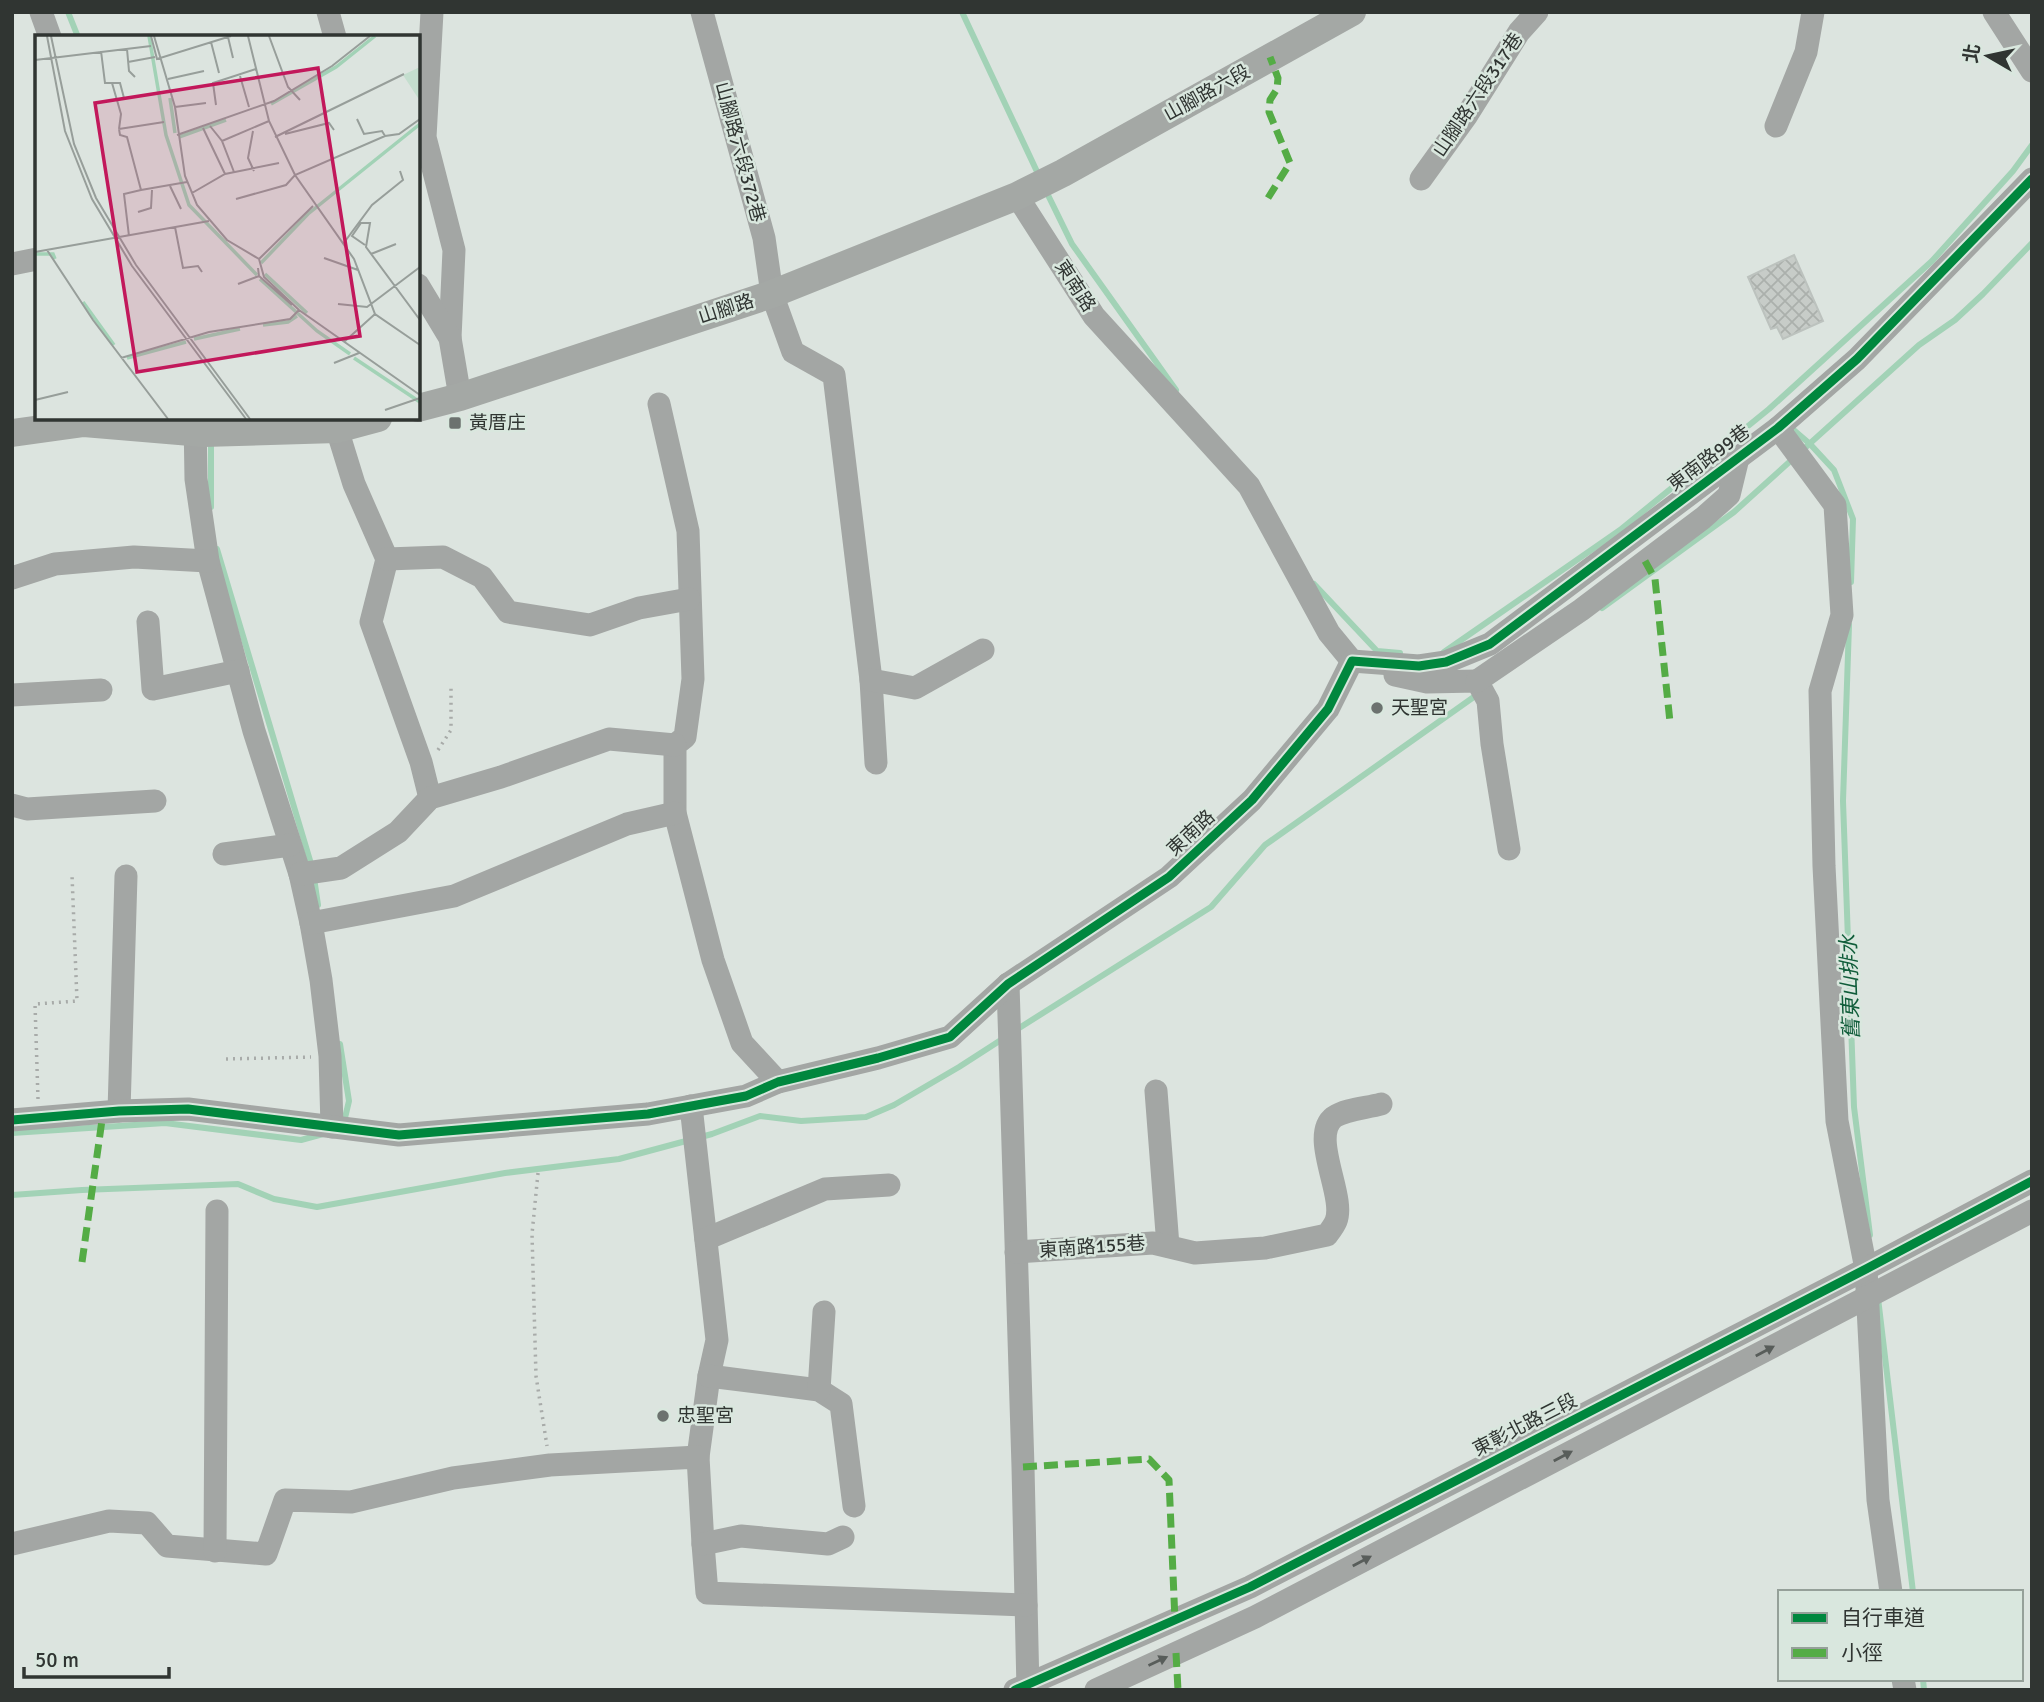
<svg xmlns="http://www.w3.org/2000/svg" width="2044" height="1702" viewBox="0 0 2044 1702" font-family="Signika,'Noto Sans TC',sans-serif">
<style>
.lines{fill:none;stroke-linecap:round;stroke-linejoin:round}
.stream{stroke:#a2d2b6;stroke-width:6}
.building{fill:url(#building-cross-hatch);stroke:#bcc2be;stroke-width:2}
.path{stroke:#a8aba9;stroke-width:3.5;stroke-dasharray:2 5;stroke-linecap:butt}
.minor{stroke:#a3a6a4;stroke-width:23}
.major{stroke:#a4a8a5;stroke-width:28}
.quiet{stroke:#54ac45;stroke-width:7;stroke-dasharray:14 7;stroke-linecap:butt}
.cycleway-casing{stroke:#d9e7de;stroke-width:13}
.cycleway{stroke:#00873e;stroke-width:9}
.oneway{fill:#585d5a}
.poi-dot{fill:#6c726f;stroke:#d9e7de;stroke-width:2.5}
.labels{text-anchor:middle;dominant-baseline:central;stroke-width:5;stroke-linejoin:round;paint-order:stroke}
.street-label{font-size:19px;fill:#303532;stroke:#d9e7de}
.poi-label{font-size:19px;fill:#303532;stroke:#d9e7de;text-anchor:start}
.water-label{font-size:21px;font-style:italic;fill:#105d3a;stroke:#d9e7de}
.inset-river{fill:none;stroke:#a2d2b6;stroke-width:3.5}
.inset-road{fill:none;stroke:#979e9a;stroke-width:2}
.view{fill:#c2185b;fill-opacity:0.15;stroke:#c2185b;stroke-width:3.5}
.inset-edge{fill:none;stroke:#303532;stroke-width:3.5}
</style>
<defs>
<pattern id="building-cross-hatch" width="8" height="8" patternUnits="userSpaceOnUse" patternTransform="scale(1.75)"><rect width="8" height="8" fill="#c7ccc8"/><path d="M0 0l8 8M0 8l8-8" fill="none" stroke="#abb0ac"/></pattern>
</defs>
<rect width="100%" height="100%" fill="#dce4df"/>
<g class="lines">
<!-- stream -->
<g class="stream">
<polyline points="68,12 78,37"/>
<polyline points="962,12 1040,178"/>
<polyline points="1046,191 1072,244 1176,390"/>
<polyline points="1789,426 1810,444 1834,470 1853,519 1851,582"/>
<polyline points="211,441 211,507"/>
<polyline points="217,549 312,867"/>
<polyline points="1314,584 1377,651 1400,653"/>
<polyline points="1602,608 1734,512 1919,345 1955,320 1983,294 2032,243"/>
<polyline points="1849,625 1843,801 1854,1107 1870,1235"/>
<polyline points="1444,652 1620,530 1769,409 1932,261 2013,171 2032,145"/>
<polyline points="314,878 318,905"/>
<polyline points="1016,1030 1211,907 1265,845 1478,694"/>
<polyline points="340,1044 349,1101 344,1122"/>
<polyline points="12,1133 165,1123 301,1140 323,1134"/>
<polyline points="12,1195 82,1190 238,1184 274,1199 317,1207 505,1173 619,1159 712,1134 760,1116 801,1121 866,1117 894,1105 959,1067 1004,1038"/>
<polyline points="1878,1298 1913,1592"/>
<polyline points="1923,1679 1924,1690"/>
</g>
</g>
<!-- building -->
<polygon class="building" points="1794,255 1823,321 1783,339 1777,327 1771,329 1748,277"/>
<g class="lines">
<!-- path -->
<g class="path">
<polyline points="438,750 451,730 451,686"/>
<polyline points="226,1059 311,1057"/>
<polyline points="38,1099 35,1004 77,1001 72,875"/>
<polyline points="538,1173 532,1234 536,1376 547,1446"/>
</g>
<!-- minor -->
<g class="minor">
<polyline points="41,12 50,37"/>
<polyline points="328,12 335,37"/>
<polyline points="432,12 425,137 454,250 450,338"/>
<polyline points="702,12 764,238 772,294 793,352 834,375 871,680 876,763"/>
<polyline points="1994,12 2032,71"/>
<polyline points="1776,126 1806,52 1813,12"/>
<polyline points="1421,179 1467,115 1519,32 1537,12"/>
<polyline points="1017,196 1094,316 1249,486 1329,633 1352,661"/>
<polyline points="12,264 37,259"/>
<polyline points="418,285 450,338 460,397"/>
<polyline points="659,404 688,531 693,679 685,737 675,745 675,813 713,960 742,1043 778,1082"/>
<polyline points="195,418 196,479 208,561 254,731 300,874 311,923 321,980 330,1056 332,1127"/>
<polyline points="1778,428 1835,505 1842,615 1820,691 1824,866 1837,1121 1866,1269 1878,1500 1891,1592"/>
<polyline points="337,429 354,484 387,559 371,622 421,762 430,798"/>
<polyline points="387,559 443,557 482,577 508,612 590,625 639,608 689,599"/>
<polyline points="12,578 55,564 134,557 208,561"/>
<polyline points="148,622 153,689 238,671"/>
<polyline points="1352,661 1419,666 1446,662 1490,644 1778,428 1857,359 2032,179"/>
<polyline points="1395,675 1427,682 1477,681 1488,701 1492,744 1509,849"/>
<polyline points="871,680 915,688 983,650"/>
<polyline points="1477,681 1581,610 1703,518 1729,495 1738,458"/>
<polyline points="12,695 101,690"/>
<polyline points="12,805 27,809 155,801"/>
<polyline points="224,854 290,845"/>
<polyline points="300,874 341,868 398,832 430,798 501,777 609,739 675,745"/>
<polyline points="311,923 454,896 627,824 675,813"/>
<polyline points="1008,984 1023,1467 1028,1690"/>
<polyline points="1156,1091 1168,1246"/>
<polyline points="691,1106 717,1340 709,1376 698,1457"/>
<polyline points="119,1111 126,876"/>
<polyline points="12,1120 119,1111 188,1109 399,1135 648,1114 746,1096 778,1082 878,1058 950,1037 1008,984 1169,877 1252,800 1328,709 1352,661"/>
<polyline points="706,1239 825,1189 889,1185"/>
<path d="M 1016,1252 L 1153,1243 L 1195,1253 L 1265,1248 L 1327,1235 C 1330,1231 1334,1226 1336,1221 C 1346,1196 1309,1136 1334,1117 C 1346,1109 1367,1108 1381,1104"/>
<polyline points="709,1376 819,1390 841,1404 854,1506"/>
<polyline points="819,1390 824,1312"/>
<polyline points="12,1544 109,1521 147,1523 167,1546 266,1554 285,1500 351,1502 453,1478 550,1465 698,1457 703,1544 707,1593 1026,1605"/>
<polyline points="703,1544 741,1536 828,1544 843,1537"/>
<polyline points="215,1551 217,1211"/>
<polyline points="1903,1679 1905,1690"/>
<polyline points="1015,1690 1250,1587 1866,1269 2032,1181"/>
<polyline points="1096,1690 1255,1617 2032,1211"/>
</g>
<!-- major -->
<g class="major">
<polyline points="418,408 460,397 772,294 1017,196 1063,173 1352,12"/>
<polyline points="12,433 84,423 203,433 337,429 378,418"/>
</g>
<!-- quiet -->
<g class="quiet">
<polyline points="1268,198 1290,163 1269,112 1270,100 1277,89 1278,78 1270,57"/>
<polyline points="1645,561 1655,579 1670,722"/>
<polyline points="82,1262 103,1113"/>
<polyline points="1023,1467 1149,1459 1169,1480 1175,1621"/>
<polyline points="1176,1653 1178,1690"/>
</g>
<defs>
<g id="cycleway">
<polyline points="12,1120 119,1111 188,1109 399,1135 648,1114 746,1096 778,1082 878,1058 950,1037 1008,984 1169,877 1252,800 1328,709 1352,661 1419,666 1446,662 1490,644 1778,428 1857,359 2032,179"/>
<polyline points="1015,1690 1250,1587 1866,1269 2032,1181"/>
</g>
</defs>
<!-- cycleway casing -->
<use href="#cycleway" class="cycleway-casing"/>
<!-- cycleway -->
<use href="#cycleway" class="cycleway"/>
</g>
<!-- one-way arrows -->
<defs><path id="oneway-solid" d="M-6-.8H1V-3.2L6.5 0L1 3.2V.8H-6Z" transform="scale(1.75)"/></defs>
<g class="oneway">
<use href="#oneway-solid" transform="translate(1765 1351) rotate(-28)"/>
<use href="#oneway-solid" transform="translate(1563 1456) rotate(-28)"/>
<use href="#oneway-solid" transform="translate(1362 1561) rotate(-28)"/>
<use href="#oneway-solid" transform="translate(1158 1661) rotate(-25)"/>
</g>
<!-- markers -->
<g class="poi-dot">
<rect x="448" y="416" width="14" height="14" rx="3.5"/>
<circle cx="1377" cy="708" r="7"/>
<circle cx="663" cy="1416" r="7"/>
</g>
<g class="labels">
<!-- street labels -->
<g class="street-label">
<text transform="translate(1207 93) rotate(-29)">山腳路六段</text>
<text transform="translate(1478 95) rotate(-56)">山腳路六段317巷</text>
<text transform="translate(740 152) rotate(75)">山腳路六段372巷</text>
<text transform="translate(1075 286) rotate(57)">東南路</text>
<text transform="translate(726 309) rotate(-18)">山腳路</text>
<text transform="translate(1709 458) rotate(-37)">東南路99巷</text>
<text transform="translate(1191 833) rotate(-43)">東南路</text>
<text transform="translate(1092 1247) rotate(-4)">東南路155巷</text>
<text transform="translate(1525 1425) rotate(-27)">東彰北路三段</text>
</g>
<!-- poi labels -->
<g class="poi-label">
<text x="469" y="423">黃厝庄</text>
<text x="1391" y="708">天聖宮</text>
<text x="677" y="1416">忠聖宮</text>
</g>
<!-- water labels -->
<g class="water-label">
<text transform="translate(1850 987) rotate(-92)">舊東山排水</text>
</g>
</g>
<!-- overview -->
<g transform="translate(35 35)">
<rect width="385" height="385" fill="#dce4df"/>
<path d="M 385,32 L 385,66 L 368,40 Z" fill="#c4dece"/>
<path class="inset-river" d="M 114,1 L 131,100 L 154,170 L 222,240M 135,63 L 140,98M 236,69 L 301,32 L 340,1M 144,102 L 191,85M 0,219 L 18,219 L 20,224M 226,228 L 273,179 L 385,89M 230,239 L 272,278M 225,244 L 282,296 L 315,319M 48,267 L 79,310M 228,290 L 253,287 L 262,281M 159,304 L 205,294M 92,323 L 151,307M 319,323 L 385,367"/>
<path class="inset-road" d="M 12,1 L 30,96 L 57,164 L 97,231 L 211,384M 16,1 L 39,109 L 61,163 L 101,230 L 215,384M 116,1 L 122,24 L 196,1M 119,1 L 140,72 L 150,141 L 162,170 L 192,205 L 224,224M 213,1 L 234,86 L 260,140 L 319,224 L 340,279 L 385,310M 234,1 L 253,52 L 265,65M 193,2 L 198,23M 176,7 L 184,38M 92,14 L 94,36 L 100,42M 66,16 L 70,48 L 77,48 L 86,79 L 84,94M 0,25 L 116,11M 93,27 L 120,22M 205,41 L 214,72M 133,44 L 169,36M 77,48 L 85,48 L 89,63M 181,70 L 178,48 L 221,34M 140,72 L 171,68M 322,84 L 329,99 L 347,96 L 350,101M 175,91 L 187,106 L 199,137M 168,93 L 190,139M 84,94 L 85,100 L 92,102 L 106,155 L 89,159 L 94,201M 84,94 L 129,87M 218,96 L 213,123 L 219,136M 250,99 L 294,88 L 299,95M 142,100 L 239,66 L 297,31 L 335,1M 240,102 L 369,39M 187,106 L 234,86M 135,151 L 146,174M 106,155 L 152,147M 157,158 L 190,139 L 244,128M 201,164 L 251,150 L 260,140 L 350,101 L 364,99 L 385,84M 103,177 L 116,173 L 117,155M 140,192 L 148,233 L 163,231 L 167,237M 308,209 L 337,170 L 368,145 L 365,136M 330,210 L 317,201 L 326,188 L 335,188 L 331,212 L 385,285M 12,215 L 58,285 L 133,384M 0,217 L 174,186M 336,219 L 361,209M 289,223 L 323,235M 224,224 L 229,242 L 264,275 L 385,360M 224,224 L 278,171M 224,241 L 257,270M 203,249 L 224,241 L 223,233M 303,269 L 332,272 L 385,232M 309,307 L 340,279M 86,323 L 174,297 L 255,284 L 264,275M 299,328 L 324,318M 0,365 L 33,357M 350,375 L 385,363"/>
<path class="view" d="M 283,33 L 325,301 L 102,337 L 60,68 Z"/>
<rect width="385" height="385" class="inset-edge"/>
</g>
<!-- border -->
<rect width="2044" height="1702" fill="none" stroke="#303532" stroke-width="28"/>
<!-- legend -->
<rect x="1778" y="1590" width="245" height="91" fill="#d9e7de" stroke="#95a099" stroke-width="2"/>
<rect x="1792" y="1613" width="35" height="10" fill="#00873e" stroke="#95a099" stroke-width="2"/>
<text x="1841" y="1625" font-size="21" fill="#303532">自行車道</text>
<rect x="1792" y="1648" width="35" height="10" fill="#54ac45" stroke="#95a099" stroke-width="2"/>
<text x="1841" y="1660" font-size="21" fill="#303532">小徑</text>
<!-- north arrow -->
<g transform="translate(1988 56) rotate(279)" stroke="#d9e7de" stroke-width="5" paint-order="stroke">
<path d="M0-5L12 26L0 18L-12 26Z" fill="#303532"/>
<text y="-10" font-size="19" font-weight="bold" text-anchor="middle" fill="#303532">北</text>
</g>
<!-- scale -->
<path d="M24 1667v10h145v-10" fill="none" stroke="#303532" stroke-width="3.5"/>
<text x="35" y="1667" font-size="21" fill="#303532" stroke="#d9e7de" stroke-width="5" paint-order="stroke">50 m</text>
</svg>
